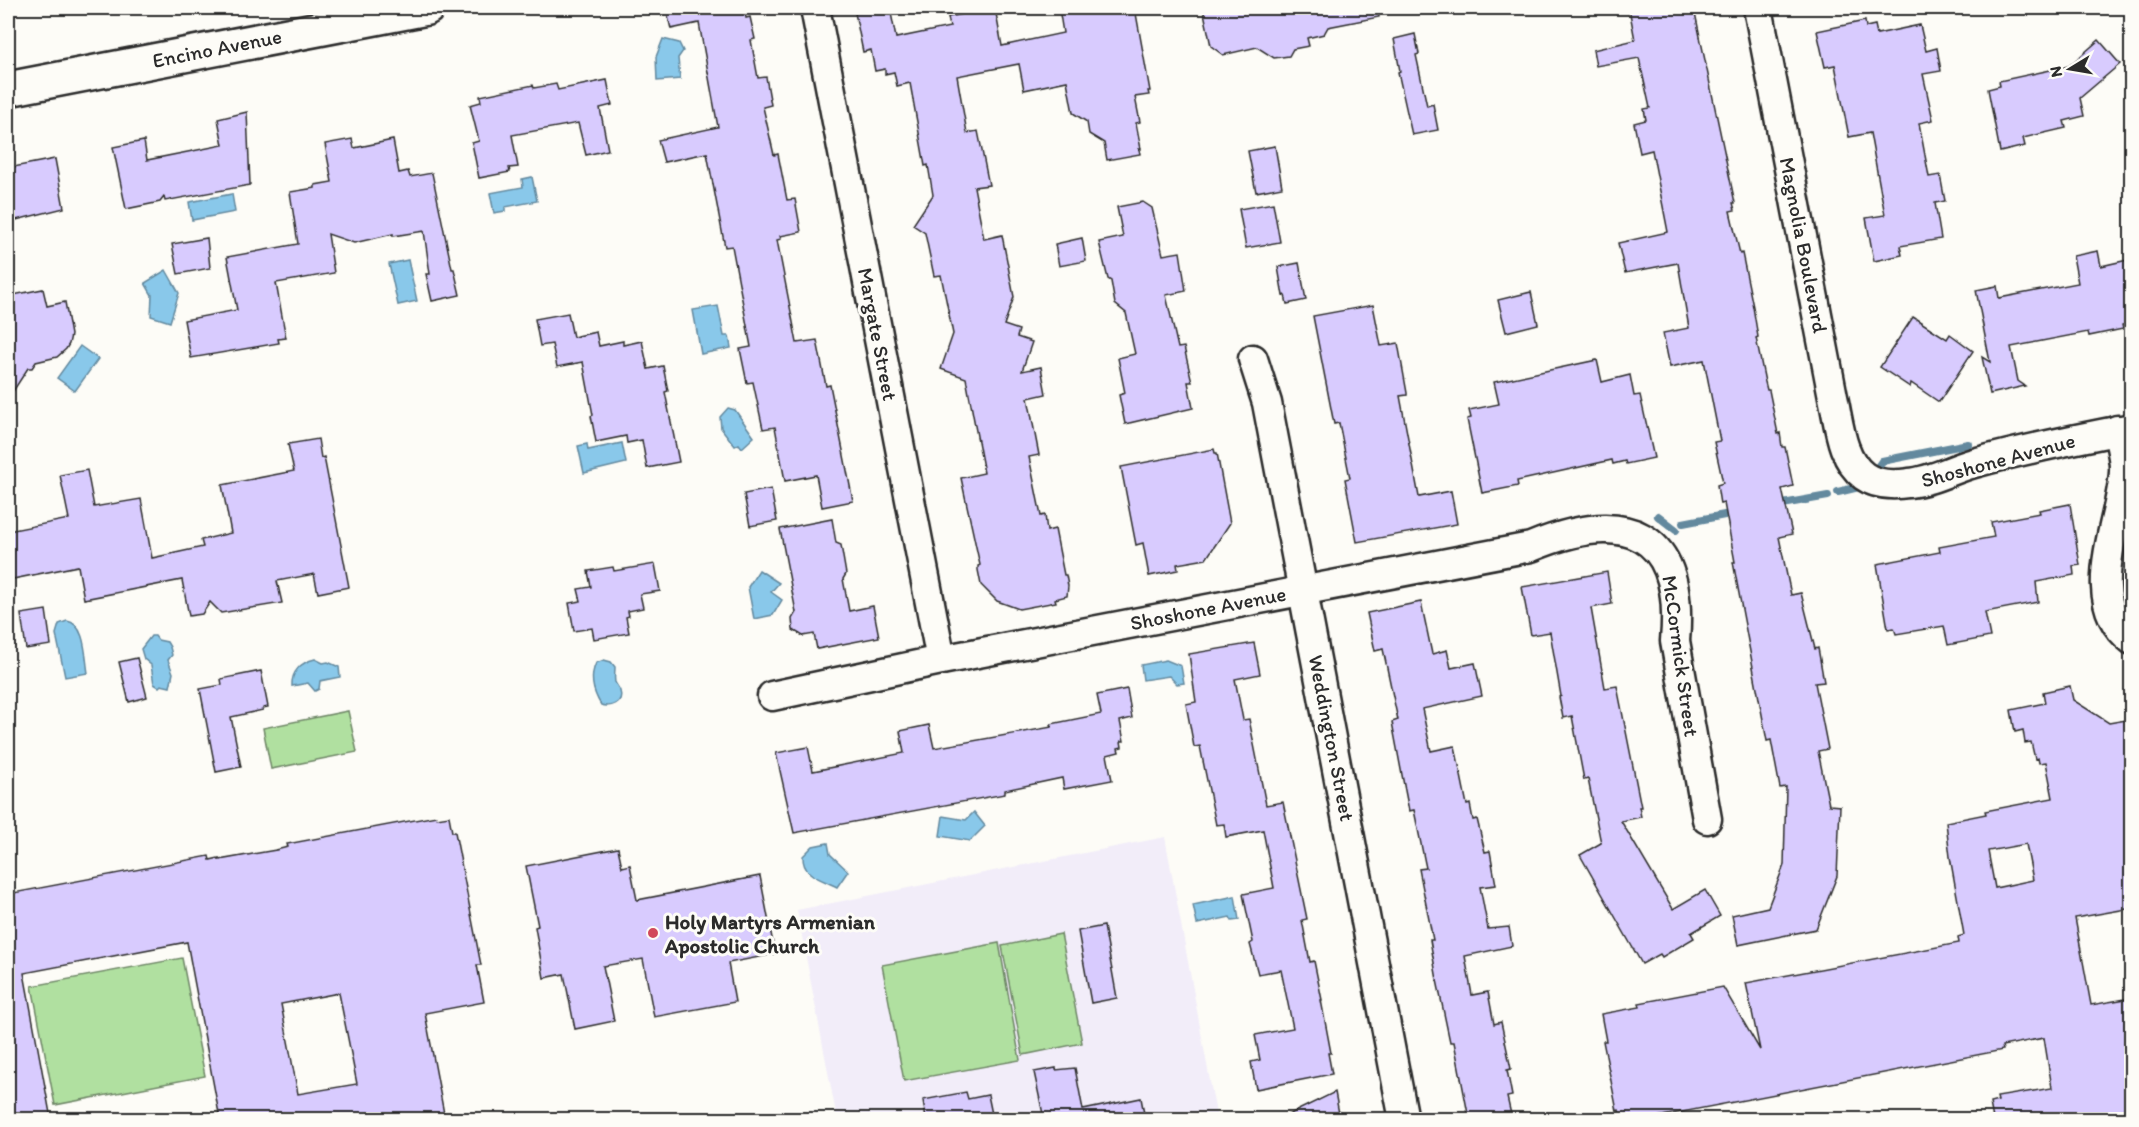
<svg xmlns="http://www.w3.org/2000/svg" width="2139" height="1127" viewBox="0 0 2139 1127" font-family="Itim,sans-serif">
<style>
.built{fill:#f2edf9}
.green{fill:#b0e0a0;stroke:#6e8666;stroke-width:1.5}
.water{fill:#89c8ea;stroke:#63899e;stroke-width:1.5}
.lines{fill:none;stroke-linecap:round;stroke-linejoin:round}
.stream{stroke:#63899e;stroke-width:8}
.building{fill:#d8cbfe;stroke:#2b2b2b;stroke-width:1.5;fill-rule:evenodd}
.street-casing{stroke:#2b2b2b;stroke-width:33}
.secondary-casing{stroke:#2b2b2b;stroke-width:38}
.street{stroke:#fdfcf7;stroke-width:28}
.secondary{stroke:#fdfcf7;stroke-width:33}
.poi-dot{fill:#d1495b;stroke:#fdfcf7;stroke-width:2}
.labels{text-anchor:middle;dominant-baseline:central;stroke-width:6;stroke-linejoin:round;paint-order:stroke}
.street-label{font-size:21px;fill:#2b2b2b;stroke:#fdfcf7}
.poi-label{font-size:21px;font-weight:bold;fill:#2b2b2b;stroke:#fdfcf7;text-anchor:start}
</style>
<rect width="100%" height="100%" fill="#fdfcf7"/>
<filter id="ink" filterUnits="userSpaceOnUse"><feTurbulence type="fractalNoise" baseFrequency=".0167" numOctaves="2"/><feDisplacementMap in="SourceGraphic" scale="12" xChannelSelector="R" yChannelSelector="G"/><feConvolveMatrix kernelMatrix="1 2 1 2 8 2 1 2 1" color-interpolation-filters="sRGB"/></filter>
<g filter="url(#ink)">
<!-- built -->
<polygon class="built" points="1165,837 1217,1119 837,1119 797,910"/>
<!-- green -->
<g class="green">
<polygon points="348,711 357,752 271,769 263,728"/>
<polygon points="1061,934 1082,1043 1023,1055 1002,946"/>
<polygon points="999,943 1020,1060 904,1081 882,965"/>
<polygon points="182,958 205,1076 55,1105 32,986"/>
</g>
<!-- water -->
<g class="water">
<polygon points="663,39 679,43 683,51 678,58 680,79 657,81 656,57"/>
<polygon points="532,177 537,201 505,207 505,211 494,213 490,193 523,187 522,179"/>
<polygon points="232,194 235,212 192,220 189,202"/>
<polygon points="408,260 417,301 398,305 389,264"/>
<polygon points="166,270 179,293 170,322 151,316 152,295 145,283"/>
<polygon points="718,306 724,336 729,336 731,348 701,354 693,310"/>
<polygon points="80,346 98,359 75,391 57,378"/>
<polygon points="728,408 735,410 754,437 742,448 739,444 735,446 721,428 720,417"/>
<polygon points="622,443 626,463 584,473 578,446 587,444 588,450"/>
<polygon points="759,570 779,583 771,592 782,600 773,615 754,619 748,587"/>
<path d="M 67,621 C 86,624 85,657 88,673 L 65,677 L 56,634 L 59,624 Z"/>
<polygon points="151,636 155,636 158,640 167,642 170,647 172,655 168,660 173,673 170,687 161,685 159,687 154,684 151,665 144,659 141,649"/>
<path d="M 315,659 L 323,663 L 328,662 L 339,667 L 340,677 L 320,681 L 319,689 L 315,691 L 308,683 L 292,686 C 291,672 301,662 315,659 Z"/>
<path d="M 604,660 L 611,662 L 615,667 C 615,672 614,678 615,682 C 616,685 619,688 620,691 C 624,703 611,708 601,705 C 593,692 589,678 596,663 Z"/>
<polygon points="1166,660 1181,666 1184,683 1177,684 1169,676 1143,680 1141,665"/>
<polygon points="974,812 985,826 970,841 940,836 943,816 966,820"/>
<path d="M 828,843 L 830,854 L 848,871 L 837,887 C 822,879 802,876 803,856 L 813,846 Z"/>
<polygon points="1235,896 1239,920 1232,921 1230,917 1197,924 1193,905"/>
</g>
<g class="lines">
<!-- stream -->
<g class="stream">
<polyline points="1873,474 1882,461 1968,444"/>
<polyline points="1838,492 1863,486"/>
<polyline points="1777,505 1828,496"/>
<polyline points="1658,516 1676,530"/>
<polyline points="1683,523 1735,513"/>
</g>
</g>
<!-- building -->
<g class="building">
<polygon points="666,8 744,8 746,18 750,17 755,39 751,40 758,78 766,77 771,105 763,107 774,155 778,154 787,200 795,199 801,232 780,236 781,239 777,240 797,343 817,340 826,386 830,385 853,501 822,507 816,475 785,481 775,427 763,429 753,382 747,383 740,349 751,347 732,246 725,247 707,153 664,162 658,140 718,127 699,23 671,29"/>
<polygon points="854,8 890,8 896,38 950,27 948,17 995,8 1002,46 1063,33 1059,8 1135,8 1150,91 1148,91 1149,95 1135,97 1140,122 1136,123 1141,149 1139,149 1140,154 1107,160 1104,143 1089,134 1087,122 1073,113 1067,81 1024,90 1019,64 957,76 967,133 978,131 989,185 974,187 984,239 1002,235 1014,297 1004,325 1019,330 1017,337 1032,342 1022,371 1041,367 1046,394 1028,398 1039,455 1029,457 1041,516 1045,515 1047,531 1055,529 1064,575 1066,575 1068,586 1067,596 1055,599 1056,602 1019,609 997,601 981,585 978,570 978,566 980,565 961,478 984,473 966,378 941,369 953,334 941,275 934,276 925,233 913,225 933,195 928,165 925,166 910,83 897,86 894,72 885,74 885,69 875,71 871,50 863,52"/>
<polygon points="1203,8 1378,8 1379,17 1328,27 1324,34 1307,38 1309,46 1293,49 1289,56 1274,58 1257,47 1223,55 1211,46"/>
<polygon points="1629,8 1694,8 1735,203 1733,203 1735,210 1730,211 1740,254 1742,253 1753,307 1758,337 1756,338 1765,382 1767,390 1769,390 1778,434 1780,433 1782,447 1785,447 1793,486 1782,489 1792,534 1779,537 1791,595 1801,593 1815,649 1818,648 1824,682 1815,683 1828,749 1818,751 1829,805 1840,806 1837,876 1816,929 1738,945 1732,915 1768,907 1784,865 1786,787 1780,788 1771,740 1767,741 1733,562 1735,562 1724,503 1720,504 1717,485 1723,483 1714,442 1720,441 1704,360 1670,367 1663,333 1689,328 1678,263 1625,273 1618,243 1668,232 1652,150 1640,153 1634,123 1646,120 1644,109 1650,108 1639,58 1596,66 1593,50 1635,40"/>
<polygon points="1865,21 1866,27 1875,25 1877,34 1920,25 1926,51 1937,48 1941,71 1923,74 1933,120 1919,123 1929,177 1940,175 1945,201 1935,203 1941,239 1900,246 1902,255 1874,261 1866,218 1885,215 1870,133 1849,137 1835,65 1825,67 1817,31"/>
<polygon points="1415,34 1419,54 1416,55 1427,106 1433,104 1438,130 1412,135 1398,72 1400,71 1394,39"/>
<polygon points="2099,40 2120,64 2080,98 2084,116 2064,121 2066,128 2023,138 2025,146 2000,152 1988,89 2000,86 1999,81 2069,66"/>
<polygon points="607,80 612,105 600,108 608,150 586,155 578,123 512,135 518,167 509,168 510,172 479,178 472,143 479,141 470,105 481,102 480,96 533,85 534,88 556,84 558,90"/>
<polygon points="247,112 250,185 165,201 164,197 160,202 126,209 113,147 144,141 147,160 223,145 218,119"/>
<polygon points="352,139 354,148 393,140 399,173 408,171 410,177 432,173 452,269 454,269 460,295 432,301 426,274 430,274 424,231 393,236 393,234 354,243 328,234 334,273 276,283 286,338 278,339 279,343 191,358 184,320 237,310 227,257 298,244 290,192 315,188 315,185 332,182 325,144"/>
<polygon points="1275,146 1282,187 1256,192 1248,151"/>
<polygon points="55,159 64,208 8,222 8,168"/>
<polygon points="1143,202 1152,208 1163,255 1180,252 1186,291 1166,295 1178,348 1184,347 1192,382 1188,382 1193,408 1125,424 1119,395 1125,393 1118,358 1135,354 1126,313 1115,304 1111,281 1108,279 1099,242 1123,237 1117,207"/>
<polygon points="1273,203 1280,242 1246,248 1239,209"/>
<polygon points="207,238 210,268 178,274 172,244"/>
<polygon points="1082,238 1086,261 1059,266 1055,244"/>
<polygon points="2098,251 2101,266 2132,259 2132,323 2122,325 2123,329 2089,336 2088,332 2011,347 2018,381 2025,386 1990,394 1982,357 1990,362 1976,290 1997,286 1999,298 2078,283 2073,256"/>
<polygon points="1299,263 1306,300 1287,304 1285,295 1283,296 1278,267"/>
<polygon points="43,289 47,306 65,302 71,335 69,344 66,349 57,357 36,362 32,368 28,368 8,399 8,296"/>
<polygon points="1531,292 1538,324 1506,332 1498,300"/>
<polygon points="1373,305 1381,346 1398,343 1407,393 1407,395 1400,396 1419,497 1451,491 1457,524 1357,542 1345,479 1350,478 1339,423 1334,424 1313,316"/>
<polygon points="568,313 573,337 596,332 599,346 623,341 623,345 642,341 648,369 663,366 668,391 665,392 679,462 647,468 642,440 627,443 626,436 596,442 591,416 593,415 583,362 557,367 552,344 540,346 535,319"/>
<polygon points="1913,317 1947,339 1950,334 1973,351 1939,402 1911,383 1910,387 1880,367"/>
<polygon points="1597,360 1602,382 1630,375 1634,396 1640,395 1654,458 1626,464 1625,461 1613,464 1612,460 1517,481 1518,486 1482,493 1467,419 1471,418 1469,410 1499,404 1494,382"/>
<polygon points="318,439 321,458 324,457 349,587 318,593 314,574 277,581 282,603 221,613 210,602 202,614 189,616 182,580 84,599 78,566 8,580 8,531 69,519 60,475 87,470 94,507 141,499 152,558 203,547 201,540 231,533 222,485 294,471 288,444"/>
<polygon points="1214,449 1215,453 1217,453 1230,523 1206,559 1177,564 1178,570 1149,576 1143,543 1136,545 1121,467"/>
<polygon points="771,489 777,521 750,526 744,494"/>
<polygon points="2070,504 2080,565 2073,566 2074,575 2036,582 2038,602 1985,612 1990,637 1948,645 1944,626 1896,634 1894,628 1888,629 1877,564 1940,552 1939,547 1994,537 1991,522 2040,513 2039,510"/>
<polygon points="832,519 836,543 841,545 846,574 843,579 849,611 873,606 879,637 817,649 814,634 803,636 793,630 792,619 796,612 780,529"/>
<polygon points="655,564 660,591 640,594 643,608 628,611 629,616 626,617 629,633 594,639 592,628 574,631 569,603 581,601 578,589 591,587 588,571 613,567 614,571"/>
<polygon points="1607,572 1612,604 1591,608 1605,688 1617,686 1641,807 1639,807 1641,817 1621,821 1673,909 1705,890 1720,916 1691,933 1694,938 1662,957 1660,954 1642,964 1580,855 1601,843 1588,779 1584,780 1572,716 1563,718 1559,697 1561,696 1550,632 1531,635 1522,587"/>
<polygon points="1421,602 1432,654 1447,650 1451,668 1475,663 1482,696 1422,709 1431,751 1455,746 1467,805 1470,804 1473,820 1477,819 1485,852 1490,851 1496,885 1480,887 1488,929 1509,927 1512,946 1465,956 1472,995 1488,992 1494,1024 1501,1022 1511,1069 1507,1070 1512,1096 1507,1097 1512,1119 1469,1119 1454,1042 1450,1042 1437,980 1430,940 1433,940 1419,869 1426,868 1414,810 1409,811 1402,775 1392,722 1398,720 1383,649 1375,651 1367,613"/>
<polygon points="46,610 51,645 26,649 21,614"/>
<polygon points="1254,643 1260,674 1235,679 1243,720 1249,719 1266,805 1283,802 1307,919 1302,920 1310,962 1314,961 1322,1000 1321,1000 1331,1053 1328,1053 1332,1074 1256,1089 1251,1062 1260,1060 1255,1035 1293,1028 1281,970 1258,974 1250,944 1253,942 1243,894 1274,888 1263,830 1226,837 1224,824 1216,825 1200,746 1194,747 1186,704 1196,702 1189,654"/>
<polygon points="137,658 147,697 129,702 119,662"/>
<polygon points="261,671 268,707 263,708 263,710 231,717 241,767 216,772 200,689 222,685 221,679"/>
<path d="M 2070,686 L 2073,700 L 2109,723 L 2132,719 L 2132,908 L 2075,918 L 2091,1005 L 2132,998 L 2132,1119 L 1993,1119 L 1990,1103 L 1998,1101 L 1997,1097 L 2052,1088 L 2044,1038 L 2002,1046 L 2003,1050 L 1656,1117 L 1656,1119 L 1621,1119 L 1619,1110 L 1617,1111 L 1603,1041 L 1606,1041 L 1601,1014 L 1640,1007 L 1639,1003 L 1723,987 L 1760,1050 L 1746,983 L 1959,943 L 1958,937 L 1964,935 L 1950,857 L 1946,822 L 1986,814 L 1985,811 L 2053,798 L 2046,762 L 2039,763 L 2038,758 L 2035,759 L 2031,742 L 2025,743 L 2023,730 L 2015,732 L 2011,710 L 2045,703 L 2043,692 ZM 2026,844 L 2033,880 L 1995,888 L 1988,851 Z"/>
<polygon points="1127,689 1132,718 1120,721 1124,741 1121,741 1122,747 1118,748 1119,752 1107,755 1112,780 1064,789 1062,778 1005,790 1005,794 794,833 776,753 808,747 813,771 904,753 900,731 929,725 934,748 1052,727 1051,724 1101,714 1097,695"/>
<path d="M 436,816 L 437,818 L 449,816 L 452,832 L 455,832 L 481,965 L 477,965 L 484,1002 L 425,1013 L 445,1119 L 220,1119 L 187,942 L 24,973 L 51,1119 L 8,1119 L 8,894 L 209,856 L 210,860 L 219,858 L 219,860 L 276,850 L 288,847 L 287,844 ZM 339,993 L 357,1084 L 298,1094 L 281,1004 Z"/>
<polygon points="618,848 622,867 630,865 637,900 760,876 775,954 728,963 735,1002 654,1017 643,959 603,966 614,1021 575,1029 564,974 544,978 535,927 538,926 526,866"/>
<polygon points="1104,926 1117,998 1091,1003 1078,931"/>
<polygon points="1056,1068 1056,1070 1075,1068 1083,1110 1141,1098 1145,1119 1044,1119 1034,1072"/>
<polygon points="966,1092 968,1099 988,1095 993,1119 926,1119 923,1100"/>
<polygon points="1335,1092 1340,1119 1280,1119"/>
</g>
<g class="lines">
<defs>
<g id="street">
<polyline points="815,8 941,660"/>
<path d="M 1758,8 L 1833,397 C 1839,423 1841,459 1864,476 C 1876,485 1895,485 1909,483 C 1932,481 1952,469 1974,463 C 2026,449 2079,438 2132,428"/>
<polyline points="1253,359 1267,403 1404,1120"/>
<path d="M 2117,430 C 2120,443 2125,459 2124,472 C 2121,523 2080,601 2132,640"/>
<path d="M 772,696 L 941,660 L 1531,547 C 1625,508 1685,530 1675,641 L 1707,819"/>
</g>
<polyline id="secondary" points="8,89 427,8"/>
</defs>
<!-- street casing -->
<use href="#street" class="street-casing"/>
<!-- secondary casing -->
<use href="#secondary" class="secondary-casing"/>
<!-- street -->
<use href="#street" class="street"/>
<!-- secondary -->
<use href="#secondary" class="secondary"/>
</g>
</g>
<!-- markers -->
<circle class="poi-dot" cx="653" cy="933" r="6"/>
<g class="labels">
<!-- street labels -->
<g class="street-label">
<text transform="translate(217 48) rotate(-11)">Encino Avenue</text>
<text transform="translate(1804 245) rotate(79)">Magnolia Boulevard</text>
<text transform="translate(878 334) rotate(79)">Margate Street</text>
<text transform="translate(1998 460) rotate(-15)">Shoshone Avenue</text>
<text transform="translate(1208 608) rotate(-11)">Shoshone Avenue</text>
<text transform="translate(1681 656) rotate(82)">McCormick Street</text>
<text transform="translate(1332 738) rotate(79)">Weddington Street</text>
</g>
<!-- poi labels -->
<g class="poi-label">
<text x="665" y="921">Holy Martyrs Armenian<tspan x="665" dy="24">Apostolic Church</tspan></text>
</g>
</g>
<!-- margin -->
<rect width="2139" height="1127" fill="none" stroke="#fdfcf7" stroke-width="30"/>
<rect x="15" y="15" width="2109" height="1097" fill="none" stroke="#2b2b2b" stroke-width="2" filter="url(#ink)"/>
<!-- north arrow -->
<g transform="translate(2070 69) rotate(259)" stroke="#fdfcf7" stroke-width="4.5" paint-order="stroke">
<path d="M0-4.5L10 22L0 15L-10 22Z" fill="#2b2b2b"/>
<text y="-9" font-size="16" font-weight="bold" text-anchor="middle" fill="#2b2b2b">N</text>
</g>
</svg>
